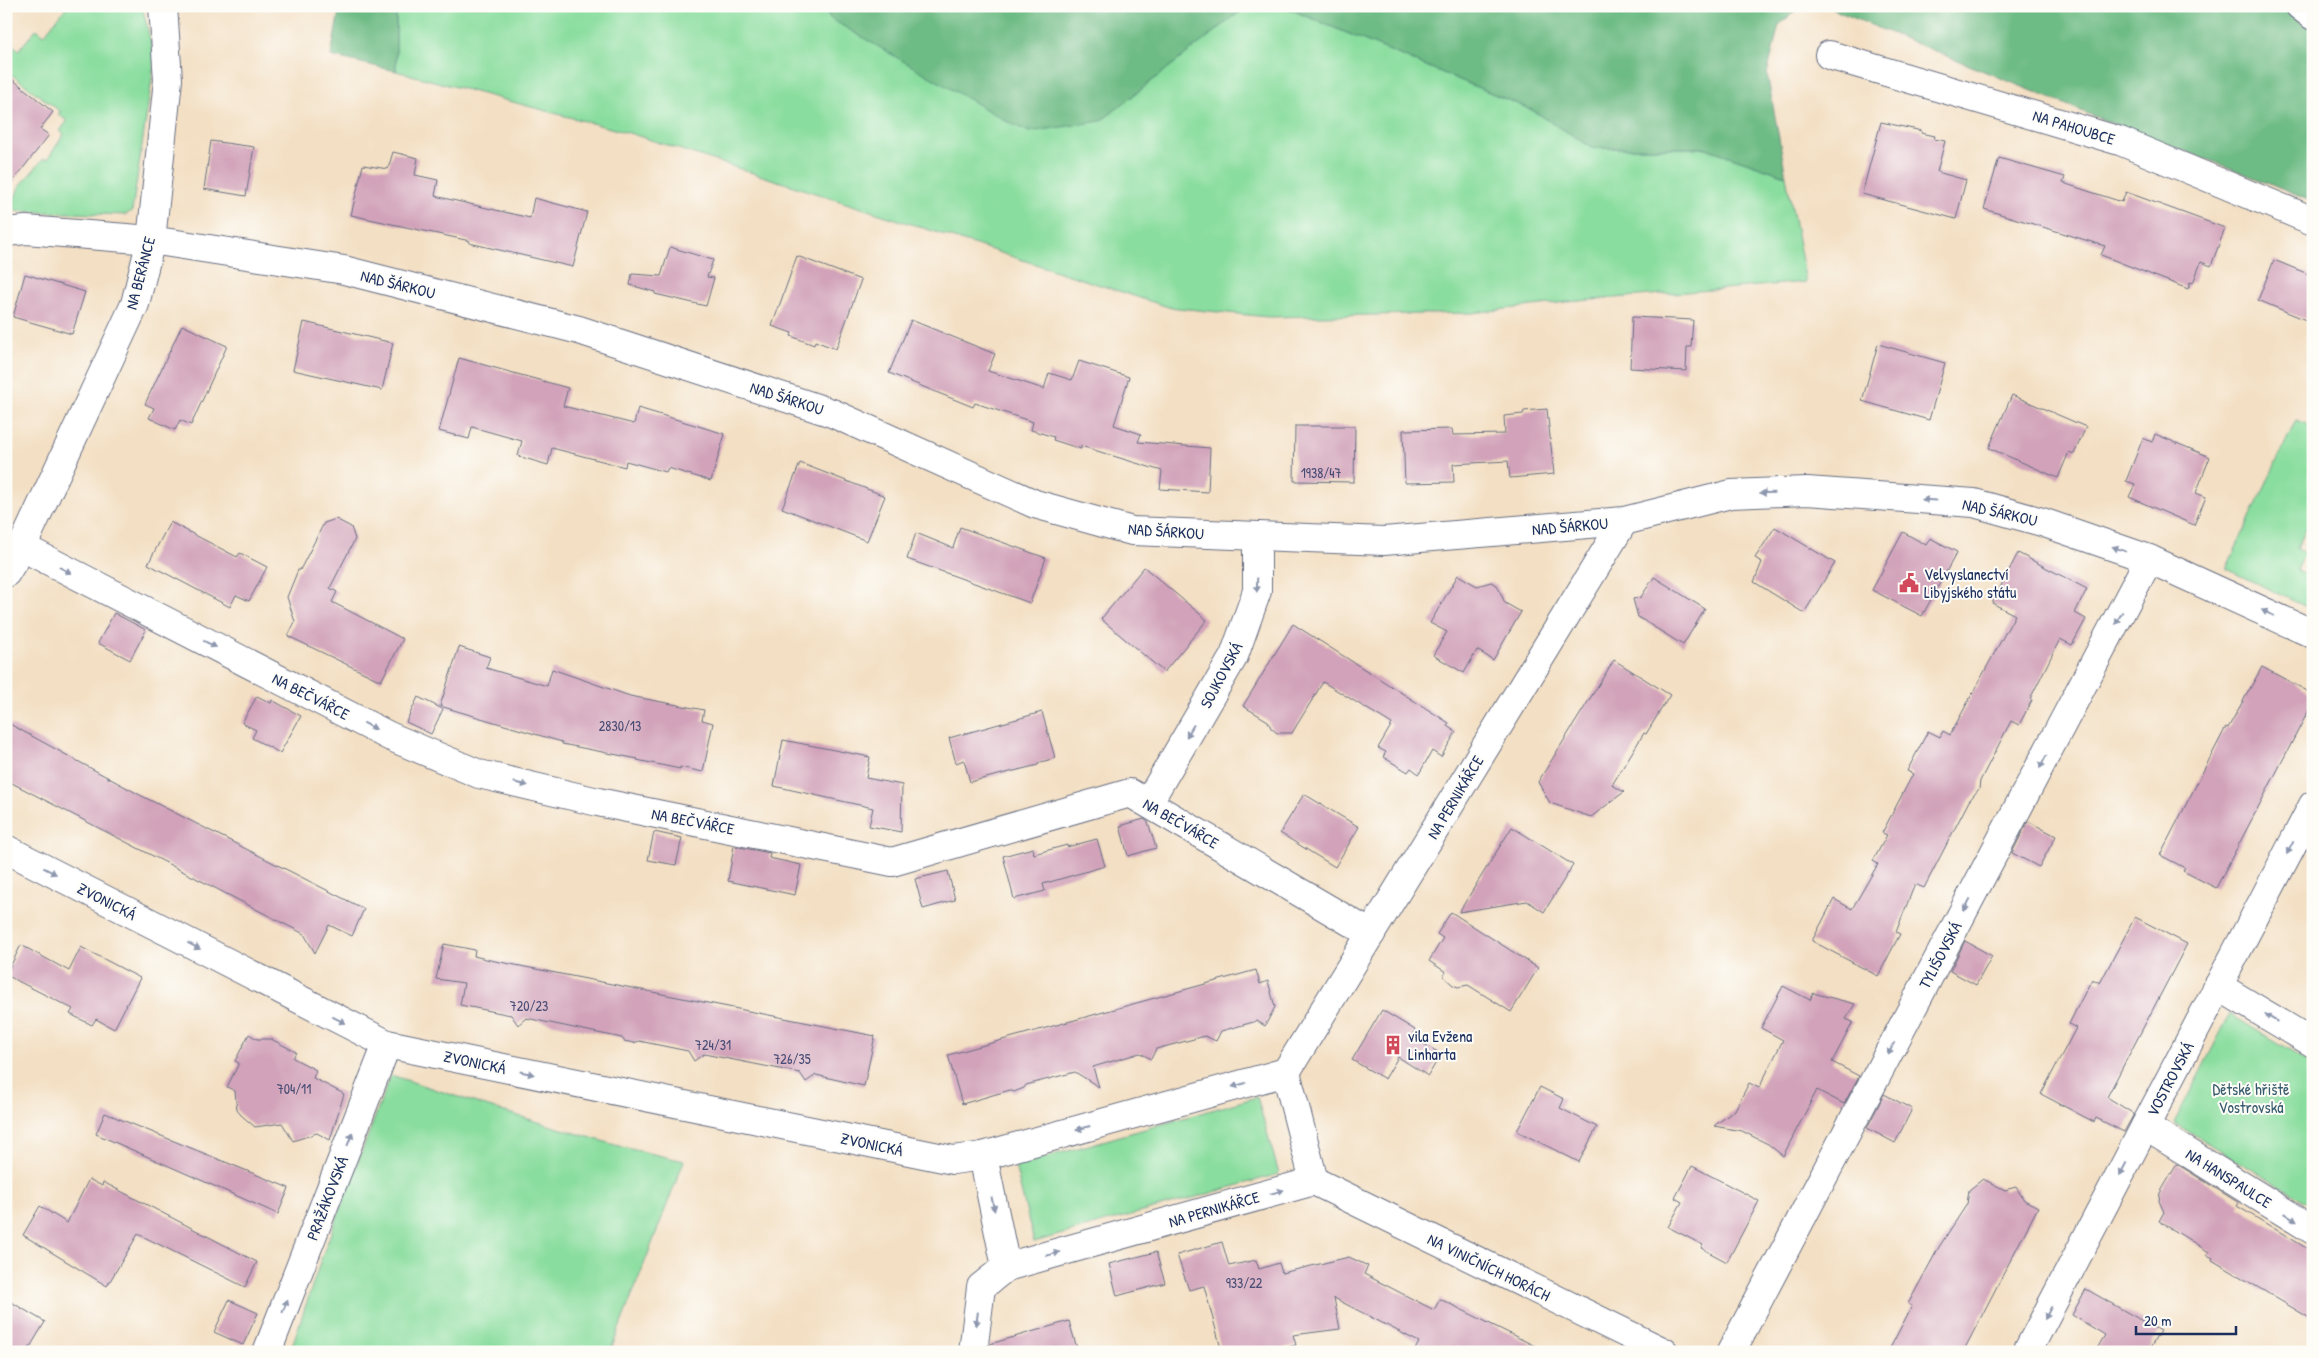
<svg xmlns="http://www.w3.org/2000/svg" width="2319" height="1358" viewBox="0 0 2319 1358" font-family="'Patrick Hand',sans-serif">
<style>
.green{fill:#89dd9e;stroke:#52867e}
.forest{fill:#6ebc85;stroke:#447672}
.building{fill:#d1a2b9}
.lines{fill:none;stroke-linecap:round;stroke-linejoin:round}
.street-casing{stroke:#676d81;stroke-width:30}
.street{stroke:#fff;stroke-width:28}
.oneway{fill:#8d97ae}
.labels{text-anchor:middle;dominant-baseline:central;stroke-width:4;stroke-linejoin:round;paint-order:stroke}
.number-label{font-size:14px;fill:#484c75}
.street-label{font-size:16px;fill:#1b2f5e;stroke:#fdfcf7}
.poi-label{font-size:16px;fill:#1b2f5e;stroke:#fdfcf7;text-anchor:start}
.park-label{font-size:16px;fill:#365a6e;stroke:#fdfcf7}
</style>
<rect width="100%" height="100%" fill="#fdfcf7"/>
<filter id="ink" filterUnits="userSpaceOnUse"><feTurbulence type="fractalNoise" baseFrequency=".02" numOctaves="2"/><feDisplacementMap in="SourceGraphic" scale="10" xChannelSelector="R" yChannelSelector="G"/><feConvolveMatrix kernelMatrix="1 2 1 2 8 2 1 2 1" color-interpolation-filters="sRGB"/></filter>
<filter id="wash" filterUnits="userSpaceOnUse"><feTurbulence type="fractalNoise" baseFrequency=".0096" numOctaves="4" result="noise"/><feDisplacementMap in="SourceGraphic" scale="20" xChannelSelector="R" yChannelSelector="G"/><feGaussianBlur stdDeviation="1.12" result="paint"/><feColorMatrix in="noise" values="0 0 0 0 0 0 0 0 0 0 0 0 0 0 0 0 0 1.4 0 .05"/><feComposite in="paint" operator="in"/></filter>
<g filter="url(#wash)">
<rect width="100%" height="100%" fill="#f3dfc3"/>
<!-- green -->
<g class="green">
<polygon points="67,6 142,6 155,59 132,211 125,215 10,211 19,187 44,158 47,160 64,134 60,131 67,121 58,114 61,112 12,75 6,81 6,40 19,50 36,29 44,35"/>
<polygon points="396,6 822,6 831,19 1101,121 1247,6 1282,6 1532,110 1593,148 1706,148 1786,176 1806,282 1567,302 1472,313 1268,317 1168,307 629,133 396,71"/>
<polygon points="2296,420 2313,426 2313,532 2306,529 2297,549 2305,553 2297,570 2313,577 2313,610 2226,569"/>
<polygon points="2230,1014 2313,1065 2313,1206 2174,1123"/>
<polygon points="391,1075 495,1109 622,1147 684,1161 610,1352 290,1352 323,1254"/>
<polygon points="1257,1097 1279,1174 1034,1242 1015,1166"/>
</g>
<!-- forest -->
<g class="forest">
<polygon points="340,6 396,6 396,71 331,56"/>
<polygon points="822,6 1247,6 1101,121 1029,132 1006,121 831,19"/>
<polygon points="1282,6 1801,6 1779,25 1767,74 1786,176 1706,148 1593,148 1532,110"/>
<polygon points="1831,6 2280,6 2313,31 2313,202 2233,169 2123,128 1837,11"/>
</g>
<g id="blocks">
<!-- building -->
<g class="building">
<polygon points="6,74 53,112 40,129 49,135 6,190"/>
<polygon points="1881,122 1922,131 1921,133 1935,136 1934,139 1945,141 1937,172 1966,180 1956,219 1862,194"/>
<polygon points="211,141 254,147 246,196 204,189"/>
<polygon points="393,152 418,158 415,175 438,180 435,196 530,218 534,198 587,212 573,267 469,243 470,241 351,215 363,165 388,169"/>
<polygon points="1999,158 2065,177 2063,183 2122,202 2126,192 2225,228 2211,266 2201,262 2193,283 2190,282 2188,289 2101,255 2105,246 1984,209"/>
<polygon points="670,247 713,260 707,277 714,278 706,306 655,294 655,292 630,285 632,274 661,276"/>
<polygon points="797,256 861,280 836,349 815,341 814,345 791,336 792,333 772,326"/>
<polygon points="2274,260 2313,276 2313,323 2258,300"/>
<polygon points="25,274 85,292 72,334 13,317"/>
<polygon points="1632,317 1693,320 1691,347 1687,347 1686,371 1630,368"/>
<polygon points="911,320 995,354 988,371 1044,389 1049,373 1072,380 1079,361 1129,377 1114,425 1141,434 1138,442 1210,448 1208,492 1160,489 1162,471 1081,446 1081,449 1053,440 1054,437 1031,430 1033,422 975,403 973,407 889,373"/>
<polygon points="304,322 393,343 382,390 293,370"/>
<polygon points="182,325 227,346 191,425 180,420 175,430 149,418 154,408 145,404"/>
<polygon points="1878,344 1945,363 1929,420 1862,401"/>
<polygon points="459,358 568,388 563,406 634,424 638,408 725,434 711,481 668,468 666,472 626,461 625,467 552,448 548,465 518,456 522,441 472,427 469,439 439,431"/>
<polygon points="2012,395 2086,427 2074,454 2069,452 2058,478 1989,448"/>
<polygon points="1547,409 1554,474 1510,478 1508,461 1453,464 1454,482 1405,483 1403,430 1452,429 1453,435 1505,434 1504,416 1523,414 1524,411"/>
<polygon points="1295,426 1355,426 1354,482 1294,481"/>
<polygon points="2155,434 2210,457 2196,493 2206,497 2194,525 2129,497 2135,484 2126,481 2143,438 2152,442"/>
<polygon points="800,463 885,496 867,541 782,508"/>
<polygon points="336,519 351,527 355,539 330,588 337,592 332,602 403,639 381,681 288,636 295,622 287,597 298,570 300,570 324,523"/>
<polygon points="170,522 237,557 240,553 267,567 249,601 236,595 230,607 148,564"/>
<polygon points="960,527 1046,558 1030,603 907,559 916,533 953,548"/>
<polygon points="1775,527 1835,563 1804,613 1754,582 1762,562 1755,558"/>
<polygon points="1903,532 1926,545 1930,538 1957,552 1922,616 1872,590"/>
<polygon points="2018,553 2087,589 2075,613 2086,619 2072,645 2060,639 2030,699 2032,700 2019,725 2011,721 1980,781 1979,789 1969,801 1924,888 1915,884 1896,932 1900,934 1878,976 1812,941 1834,899 1852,909 1878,864 1873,861 1887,835 1882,833 1913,774 1907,771 1928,731 1940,737 1943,731 1950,735 2015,615 1992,603"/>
<polygon points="1144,567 1207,620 1164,672 1101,619"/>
<polygon points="1458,575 1477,586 1491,582 1497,585 1505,603 1521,612 1493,660 1477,650 1464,673 1433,655 1447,632 1430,623"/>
<polygon points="1654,577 1705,609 1683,645 1638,617 1633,599 1641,597"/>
<polygon points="114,613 146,630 130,660 98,643"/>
<polygon points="1293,624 1449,723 1447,726 1456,732 1441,757 1432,751 1419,774 1411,768 1408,772 1383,757 1386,752 1378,748 1392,724 1323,682 1292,733 1277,733 1271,728 1268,721 1243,706"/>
<polygon points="459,647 490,657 486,668 547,686 552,669 630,696 704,710 702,720 713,723 703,772 680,767 680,769 637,760 638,759 562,744 562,742 440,706"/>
<polygon points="1614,660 1670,695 1646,734 1644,733 1612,785 1624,792 1591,817 1550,803 1538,782"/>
<polygon points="2262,667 2313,694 2313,702 2216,888 2183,871 2185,868 2160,855 2226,727 2228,728"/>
<polygon points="257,696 271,703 272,700 301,716 280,753 252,738 256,730 242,723"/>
<polygon points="418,697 443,709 431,734 406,722"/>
<polygon points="1042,712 1055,758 1038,763 1038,765 970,782 964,760 956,763 949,738"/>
<polygon points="6,722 140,795 364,909 352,936 329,925 315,953 304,934 6,780"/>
<polygon points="783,740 870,757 866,778 902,785 901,832 869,826 873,808 774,786"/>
<polygon points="1304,794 1359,827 1335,867 1280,833"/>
<polygon points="1144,819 1148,822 1156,848 1128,856 1120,826"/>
<polygon points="2028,821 2056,836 2039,867 2012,853"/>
<polygon points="1512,827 1573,865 1544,912 1527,901 1459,912"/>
<polygon points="654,832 682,838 676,865 648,860"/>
<polygon points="1097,839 1105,866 1043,884 1045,891 1014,899 1003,856 1033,848 1034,854 1067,845 1067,847"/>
<polygon points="734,846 770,853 769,858 801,865 795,895 728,881"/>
<polygon points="948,871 955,900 923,909 915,879"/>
<polygon points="1451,912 1538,968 1511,1012 1468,985 1458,987 1453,985 1443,976 1446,972 1429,961 1443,938 1437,934"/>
<polygon points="2135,917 2187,944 2107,1097 2134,1114 2124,1132 2096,1118 2094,1122 2041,1094 2076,1028 2069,1024 2079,1004 2092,979 2100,983"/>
<polygon points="1965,941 1992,956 1976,985 1950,971"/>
<polygon points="444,944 475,950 474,956 490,960 875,1036 864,1086 816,1075 806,1082 800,1073 704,1054 694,1061 688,1051 639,1041 634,1043 624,1041 622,1038 526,1018 518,1025 511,1015 460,1005 464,983 436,979"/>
<polygon points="21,945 69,971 81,947 140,978 114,1029 96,1019 92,1025 70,1014 73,1009 6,975"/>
<polygon points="1256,970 1260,984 1268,981 1275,1007 1265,1026 1257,1021 1221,1031 1216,1041 1205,1036 1156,1049 1151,1059 1140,1053 1093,1067 1099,1087 1075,1072 1026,1085 1024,1088 1014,1092 1010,1090 962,1104 948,1055"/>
<polygon points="1783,986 1810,1000 1813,993 1855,1004 1846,1019 1853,1022 1832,1062 1859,1076 1844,1104 1817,1090 1783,1156 1768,1144 1742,1131 1714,1126 1735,1110 1749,1083 1759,1088 1783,1040 1761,1028"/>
<polygon points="1382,1010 1415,1030 1411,1036 1441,1054 1428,1076 1398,1057 1385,1079 1352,1060"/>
<polygon points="249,1034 257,1039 271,1039 296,1052 293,1058 316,1070 313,1078 344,1094 330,1140 317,1133 293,1141 282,1123 255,1127 241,1115 237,1110 235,1091 227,1087 239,1063 235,1061"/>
<polygon points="1540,1087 1564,1099 1560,1108 1597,1127 1579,1162 1517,1131"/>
<polygon points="1884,1094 1912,1109 1895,1143 1867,1128"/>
<polygon points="105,1113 289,1188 278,1214 96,1134"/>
<polygon points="2177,1164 2239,1203 2237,1206 2313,1252 2313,1320 2212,1260 2213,1258 2207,1255 2209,1252 2159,1221 2164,1212 2159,1201 2160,1193"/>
<polygon points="1692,1166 1759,1201 1727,1262 1701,1248 1703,1245 1668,1227 1682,1202 1675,1198"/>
<polygon points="89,1179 102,1186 103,1182 257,1262 245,1287 138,1234 107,1286 23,1235 40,1206 67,1223"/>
<polygon points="1983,1179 2005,1190 2016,1187 2024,1200 2038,1207 1963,1352 1888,1352 1912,1306 1908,1304 1939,1247 1967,1204 1969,1190"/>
<polygon points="1222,1242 1229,1266 1256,1260 1259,1269 1279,1263 1282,1273 1349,1257 1368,1266 1364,1274 1434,1310 1440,1299 1547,1352 1414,1352 1419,1342 1334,1298 1340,1329 1293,1335 1296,1345 1271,1352 1222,1352 1204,1286 1189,1290 1177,1255"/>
<polygon points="1156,1252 1165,1283 1117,1296 1109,1264"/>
<polygon points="2086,1289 2160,1331 2148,1352 2095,1352 2105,1335 2072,1315"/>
<polygon points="6,1299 45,1322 27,1352 6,1352"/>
<polygon points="229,1300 258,1313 243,1345 214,1332"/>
<polygon points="1069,1321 1078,1352 991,1352 990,1344"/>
</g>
</g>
</g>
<g filter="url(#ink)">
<use href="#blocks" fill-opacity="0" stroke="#676d81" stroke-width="1"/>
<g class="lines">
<defs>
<g id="street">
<polyline points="2300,6 2313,16"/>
<polyline points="1829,55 2120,141 2313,221"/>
<polyline points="6,232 26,230 151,240 344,270 579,330 832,413 1035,504 1132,531 1384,541 1624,521 1731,494 1807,491 1974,503 2042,522 2149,559 2313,634"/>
<polyline points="22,547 389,736 479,774 598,802 892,862 1130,793 1371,934"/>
<polyline points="6,573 22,547 135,304 151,240 168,80 163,6"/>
<polyline points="1148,803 1234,656 1257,591 1257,536"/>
<polyline points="6,849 387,1044 953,1160 983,1156 1286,1072 1624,521"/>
<polyline points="2218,986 2313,1043"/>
<polyline points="1286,1072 1314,1181"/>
<polyline points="2145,1126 2313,1230"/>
<polyline points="983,1156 1006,1267"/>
<polyline points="1314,1181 1664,1352"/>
<polyline points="267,1352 387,1044"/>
<polyline points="973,1352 981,1287 1006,1267 1314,1181"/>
<polyline points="1731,1352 2149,559"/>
<polyline points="2027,1352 2313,805"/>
</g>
</defs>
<!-- street casing -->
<use href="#street" class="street-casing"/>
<!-- street -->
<use href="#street" class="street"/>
</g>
<!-- one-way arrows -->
<defs><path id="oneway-solid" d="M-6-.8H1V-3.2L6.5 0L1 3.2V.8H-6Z" transform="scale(1.25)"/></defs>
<g class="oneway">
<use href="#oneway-solid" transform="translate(1767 493) rotate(178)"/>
<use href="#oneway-solid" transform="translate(1929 500) rotate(-176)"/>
<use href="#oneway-solid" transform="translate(2119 549) rotate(-161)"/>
<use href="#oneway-solid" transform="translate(65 570) rotate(27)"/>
<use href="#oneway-solid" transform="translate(1257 585) rotate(92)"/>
<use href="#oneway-solid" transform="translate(2268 613) rotate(-155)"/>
<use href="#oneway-solid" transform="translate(2119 618) rotate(118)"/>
<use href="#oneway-solid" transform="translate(210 644) rotate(27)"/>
<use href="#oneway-solid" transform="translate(370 726) rotate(27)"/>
<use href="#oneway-solid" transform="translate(1190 731) rotate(121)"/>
<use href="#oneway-solid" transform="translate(2043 762) rotate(118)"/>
<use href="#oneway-solid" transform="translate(521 784) rotate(13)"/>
<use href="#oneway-solid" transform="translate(2290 848) rotate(118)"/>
<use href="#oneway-solid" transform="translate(50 871) rotate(27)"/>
<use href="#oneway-solid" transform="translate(1967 905) rotate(118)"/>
<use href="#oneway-solid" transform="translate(194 946) rotate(27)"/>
<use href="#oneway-solid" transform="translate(2271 1018) rotate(-149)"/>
<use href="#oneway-solid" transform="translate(339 1020) rotate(27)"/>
<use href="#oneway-solid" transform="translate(1891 1049) rotate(118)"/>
<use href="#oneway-solid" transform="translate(527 1073) rotate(12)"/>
<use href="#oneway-solid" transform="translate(1239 1085) rotate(165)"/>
<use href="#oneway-solid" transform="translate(1083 1128) rotate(165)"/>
<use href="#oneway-solid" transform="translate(350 1139) rotate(-69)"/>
<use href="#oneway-solid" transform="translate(2123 1169) rotate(118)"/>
<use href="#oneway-solid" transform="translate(1277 1192) rotate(-16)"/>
<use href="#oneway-solid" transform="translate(993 1204) rotate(78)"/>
<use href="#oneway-solid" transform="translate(2291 1217) rotate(31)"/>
<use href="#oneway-solid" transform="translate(1053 1254) rotate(-16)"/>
<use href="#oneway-solid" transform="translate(285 1306) rotate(-69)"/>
<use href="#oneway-solid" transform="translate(2048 1313) rotate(118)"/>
<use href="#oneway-solid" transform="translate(977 1319) rotate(97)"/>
</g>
</g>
<!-- icons -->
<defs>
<symbol id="civic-bare" viewBox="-9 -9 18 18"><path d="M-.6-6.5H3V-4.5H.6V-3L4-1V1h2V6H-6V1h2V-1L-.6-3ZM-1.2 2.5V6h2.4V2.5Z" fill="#d1495b" stroke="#fdfcf7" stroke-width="2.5" paint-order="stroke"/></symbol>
<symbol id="building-bare" viewBox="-9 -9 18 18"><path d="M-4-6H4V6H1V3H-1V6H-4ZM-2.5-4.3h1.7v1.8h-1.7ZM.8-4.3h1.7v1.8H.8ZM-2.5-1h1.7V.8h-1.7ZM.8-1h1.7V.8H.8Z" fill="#d1495b" stroke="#fdfcf7" stroke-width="2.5" paint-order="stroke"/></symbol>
</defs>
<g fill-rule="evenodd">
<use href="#civic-bare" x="1895" y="569" width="28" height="28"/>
<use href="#building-bare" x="1379" y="1031" width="28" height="28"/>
</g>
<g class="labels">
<!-- number labels -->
<g class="number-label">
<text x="1321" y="472">1938/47</text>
<text x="620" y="725">2830/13</text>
<text x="529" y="1005">720/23</text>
<text x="713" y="1044">724/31</text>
<text x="792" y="1058">726/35</text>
<text x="294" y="1088">704/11</text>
<text x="1244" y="1282">933/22</text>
</g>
<!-- street labels -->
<g class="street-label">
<text transform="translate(2074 127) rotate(17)">NA PAHOUBCE</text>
<text transform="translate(140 273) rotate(-75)">NA BERÁNCE</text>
<text transform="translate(398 284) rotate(14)">NAD ŠÁRKOU</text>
<text transform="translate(787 398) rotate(18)">NAD ŠÁRKOU</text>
<text transform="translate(2000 512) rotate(13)">NAD ŠÁRKOU</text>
<text transform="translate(1570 526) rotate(-5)">NAD ŠÁRKOU</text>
<text transform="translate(1166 531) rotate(4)">NAD ŠÁRKOU</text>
<text transform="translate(1221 675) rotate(-62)">SOJKOVSKÁ</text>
<text transform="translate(311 696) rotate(27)">NA BEČVÁŘCE</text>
<text transform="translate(1455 797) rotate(-59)">NA PERNIKÁŘCE</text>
<text transform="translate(693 821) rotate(11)">NA BEČVÁŘCE</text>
<text transform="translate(1181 823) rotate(30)">NA BEČVÁŘCE</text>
<text transform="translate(107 901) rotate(27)">ZVONICKÁ</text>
<text transform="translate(1940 955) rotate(-62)">TYLIŠOVSKÁ</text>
<text transform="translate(475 1062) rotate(12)">ZVONICKÁ</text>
<text transform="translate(2170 1079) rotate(-62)">VOSTROVSKÁ</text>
<text transform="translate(872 1144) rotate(12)">ZVONICKÁ</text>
<text transform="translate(2229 1178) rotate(32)">NA HANSPAULCE</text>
<text transform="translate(327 1198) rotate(-69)">PRAŽÁKOVSKÁ</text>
<text transform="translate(1214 1209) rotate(-16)">NA PERNIKÁŘCE</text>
<text transform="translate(1489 1267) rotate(26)">NA VINIČNÍCH HORÁCH</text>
</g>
<!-- poi labels -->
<g class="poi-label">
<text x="1924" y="574">Velvyslanectví<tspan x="1924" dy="18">Libyjského státu</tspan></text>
<text x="1408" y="1036">vila Evžena<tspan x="1408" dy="18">Linharta</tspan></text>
</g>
<!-- park labels -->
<g class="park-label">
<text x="2251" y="1089">Dětské hřiště<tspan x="2251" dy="18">Vostrovská</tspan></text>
</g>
</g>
<!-- margin -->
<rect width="2319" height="1358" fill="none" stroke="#fdfcf7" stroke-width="25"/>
<!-- scale -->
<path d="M2136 1326v8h100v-8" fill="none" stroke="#1b2f5e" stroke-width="2.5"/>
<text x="2144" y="1326" font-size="15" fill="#1b2f5e" stroke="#fdfcf7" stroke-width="4" paint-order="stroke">20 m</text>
</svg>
